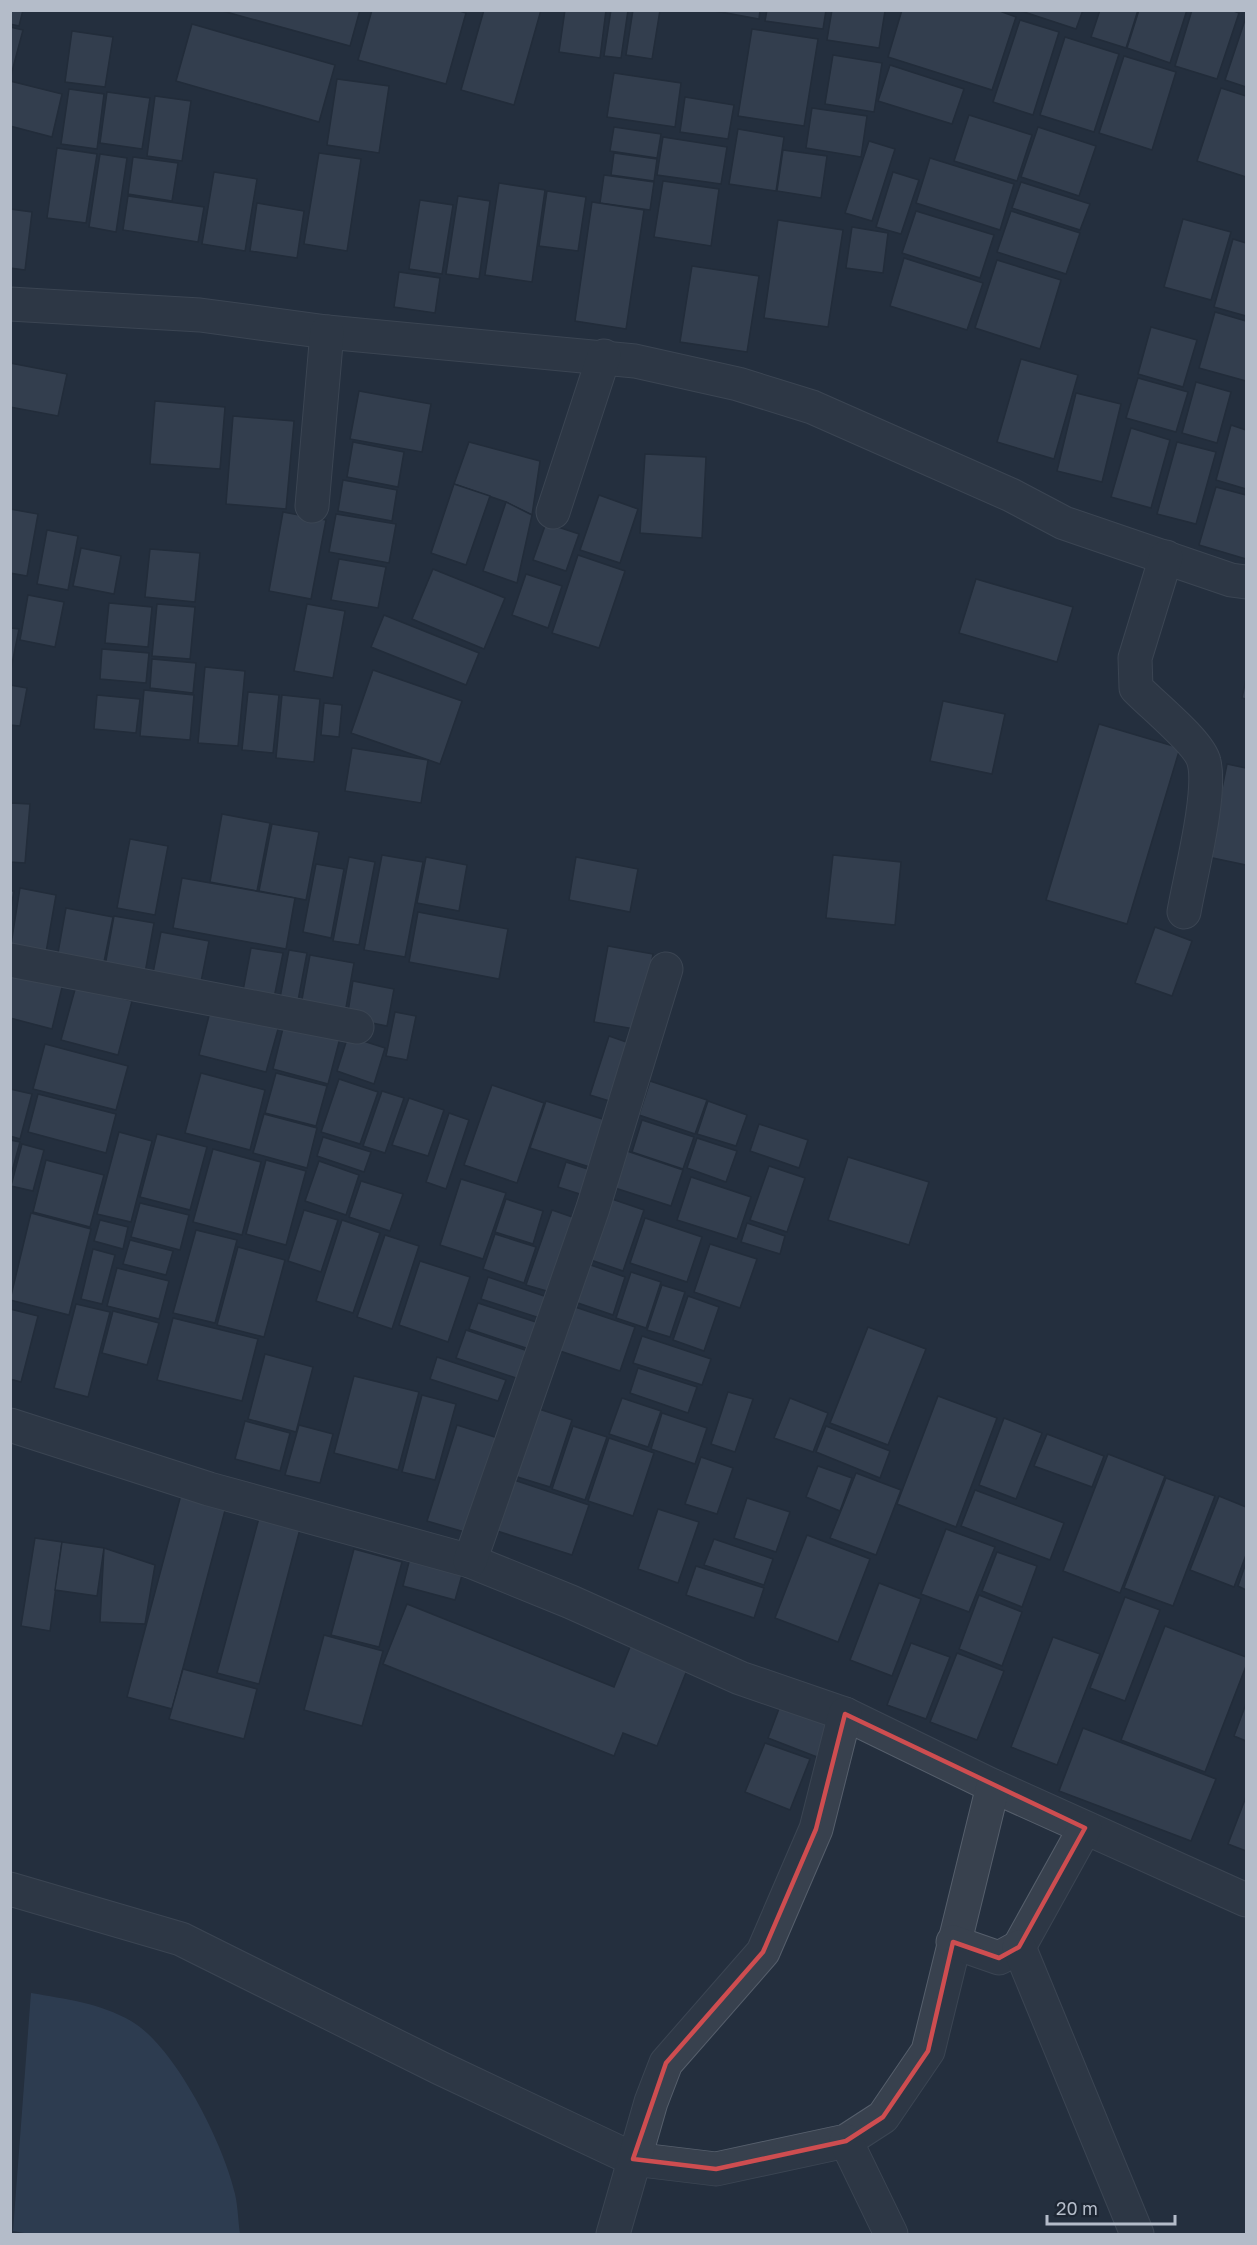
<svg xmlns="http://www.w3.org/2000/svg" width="1257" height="2245" viewBox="0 0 1257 2245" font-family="'Golos Text',sans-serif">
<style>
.water{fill:#394c67}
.building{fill:#455162;stroke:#1f2835;stroke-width:1.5}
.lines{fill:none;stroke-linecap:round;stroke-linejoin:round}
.minor-casing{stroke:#565f6c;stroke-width:35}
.minor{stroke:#38414e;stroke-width:33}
.marked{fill:none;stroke:#ce4d50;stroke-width:4.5;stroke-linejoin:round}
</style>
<rect width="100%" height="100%" fill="#242f3e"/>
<!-- water -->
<path class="water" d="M 31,1993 C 65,1999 100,2003 131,2021 C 175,2046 224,2145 235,2194 C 238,2207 238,2221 240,2234 L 30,2234 L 13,2231 Z"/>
<!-- building -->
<g class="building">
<polygon points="10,10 23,10 19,26 10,24"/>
<polygon points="219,10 360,10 350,46"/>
<polygon points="372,10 456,10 466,13 446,84 358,60"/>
<polygon points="484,10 541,10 514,105 461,90"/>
<polygon points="565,10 606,10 600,58 559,52"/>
<polygon points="611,10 628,10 621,58 604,56"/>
<polygon points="633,10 660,10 652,59 626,55"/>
<polygon points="710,10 760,10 759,19"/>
<polygon points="767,10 826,10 823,29 765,21"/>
<polygon points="832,10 885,11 879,48 827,40"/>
<polygon points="902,10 997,10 1016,17 992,90 888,57"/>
<polygon points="1018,10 1083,10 1076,29"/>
<polygon points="1100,10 1138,10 1126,48 1091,37"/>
<polygon points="1139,10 1187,10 1170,63 1127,48"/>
<polygon points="1192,10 1231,10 1239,13 1217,79 1175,66"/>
<polygon points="1246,17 1246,87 1225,80"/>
<polygon points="1020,20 1059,32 1033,115 993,102"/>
<polygon points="192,24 335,65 319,122 176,81"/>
<polygon points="10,27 23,30 10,79"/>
<polygon points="752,29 818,39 804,126 738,116"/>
<polygon points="72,31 113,37 105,87 65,82"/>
<polygon points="1065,37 1119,54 1094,132 1040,115"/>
<polygon points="833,55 882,63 874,112 825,104"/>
<polygon points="1124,56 1176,72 1152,150 1099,133"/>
<polygon points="890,65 964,89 952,124 878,101"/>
<polygon points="614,73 681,83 675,127 607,117"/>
<polygon points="337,79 389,86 379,153 327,145"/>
<polygon points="10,81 62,94 52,137 10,126"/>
<polygon points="1221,88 1246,96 1246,177 1197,161"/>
<polygon points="69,89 104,94 97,149 61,144"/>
<polygon points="107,92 150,98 142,149 100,143"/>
<polygon points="155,96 191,101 182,161 147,156"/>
<polygon points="685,97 734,105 728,139 680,132"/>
<polygon points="812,108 867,116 861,157 806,148"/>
<polygon points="969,115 1032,135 1017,181 954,161"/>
<polygon points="614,127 661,134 657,158 610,151"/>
<polygon points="1038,127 1096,146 1079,196 1021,177"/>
<polygon points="738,129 784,137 776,191 729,184"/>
<polygon points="663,137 727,147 721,184 657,175"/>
<polygon points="869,141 895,149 872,221 845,213"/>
<polygon points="57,148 97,154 86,223 47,218"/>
<polygon points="783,150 827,156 821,198 777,191"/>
<polygon points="319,153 361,159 347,251 304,244"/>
<polygon points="614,153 657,159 654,181 611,175"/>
<polygon points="100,154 127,158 116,232 89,227"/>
<polygon points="133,157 178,163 172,201 128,194"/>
<polygon points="930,158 1014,184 1000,230 916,203"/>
<polygon points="214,172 257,179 245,251 202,244"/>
<polygon points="893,172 919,180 901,234 876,227"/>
<polygon points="604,175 654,182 650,210 600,203"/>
<polygon points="663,181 719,189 711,246 654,237"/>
<polygon points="1021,182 1090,204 1080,230 1012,208"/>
<polygon points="499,183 545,190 532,282 485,275"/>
<polygon points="547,191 586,197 578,251 539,246"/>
<polygon points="128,196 204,207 198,242 123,230"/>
<polygon points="458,196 490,201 479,279 446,274"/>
<polygon points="420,200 453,205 442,274 409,269"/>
<polygon points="592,202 644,210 626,329 575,321"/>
<polygon points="257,203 304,211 297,258 250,251"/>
<polygon points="10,209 32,212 25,270 10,268"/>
<polygon points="916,211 994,235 980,278 902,253"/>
<polygon points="1011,211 1080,233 1066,274 997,252"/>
<polygon points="1183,219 1231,232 1211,300 1164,287"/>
<polygon points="778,220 843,230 828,327 764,318"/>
<polygon points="852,227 888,233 883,273 846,268"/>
<polygon points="1233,239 1246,243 1246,316 1214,307"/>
<polygon points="904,258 983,283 967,330 890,306"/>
<polygon points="997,260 1061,280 1040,349 975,328"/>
<polygon points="692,266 759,276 747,352 680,342"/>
<polygon points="399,272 440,278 435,313 394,307"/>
<polygon points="1215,312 1246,321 1246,381 1199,368"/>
<polygon points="1151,327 1197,340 1183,387 1138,374"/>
<polygon points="1021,359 1078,375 1054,459 997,442"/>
<polygon points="10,363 67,374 58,416 10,407"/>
<polygon points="1138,378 1188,392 1176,432 1126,418"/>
<polygon points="1196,382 1231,392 1217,443 1182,433"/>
<polygon points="359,391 431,404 422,452 350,439"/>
<polygon points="1076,393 1121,404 1102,482 1057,471"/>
<polygon points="155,401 225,407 220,469 150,464"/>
<polygon points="233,416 294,421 286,509 226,504"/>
<polygon points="1231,425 1246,430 1246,489 1216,480"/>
<polygon points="1131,428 1170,440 1151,508 1111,497"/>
<polygon points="353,442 404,452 398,487 347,477"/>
<polygon points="469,442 540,461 532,515 506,502 454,484"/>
<polygon points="1177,442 1216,452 1196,524 1157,514"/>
<polygon points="645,454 706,457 702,538 640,533"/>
<polygon points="343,480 397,490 392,521 338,511"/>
<polygon points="454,484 490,496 466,565 431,553"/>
<polygon points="1216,487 1246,495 1246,559 1199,545"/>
<polygon points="599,495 638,509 620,563 580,550"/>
<polygon points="506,502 532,515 517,583 483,571"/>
<polygon points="10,509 38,514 27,576 10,573"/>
<polygon points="283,512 326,520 311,599 269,591"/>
<polygon points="336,514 396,524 389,563 329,552"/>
<polygon points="546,523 579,534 566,571 533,560"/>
<polygon points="47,530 78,536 68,590 37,584"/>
<polygon points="81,548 121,556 114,594 73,586"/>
<polygon points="150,549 200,553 195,602 145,597"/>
<polygon points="578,555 625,571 599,648 552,633"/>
<polygon points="339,559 386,567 378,608 331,600"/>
<polygon points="433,569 505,598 484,649 412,619"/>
<polygon points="526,574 562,586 548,628 512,615"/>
<polygon points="976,579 1073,607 1057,662 959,633"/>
<polygon points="28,595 64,602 55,647 20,640"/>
<polygon points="109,603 152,607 148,647 105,643"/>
<polygon points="157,604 195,607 190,659 152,656"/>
<polygon points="307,604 345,611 333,678 294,671"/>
<polygon points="384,615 479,653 466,685 371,647"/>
<polygon points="10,628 19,629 11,669 10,668"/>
<polygon points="102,649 149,653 146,683 100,679"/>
<polygon points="152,659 196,663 193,693 150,688"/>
<polygon points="205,667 245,671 238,746 198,743"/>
<polygon points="373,670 462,701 440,764 351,733"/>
<polygon points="1246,679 1246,699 1242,698"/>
<polygon points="10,685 27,688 20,726 10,725"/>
<polygon points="144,690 194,695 190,740 140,736"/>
<polygon points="248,692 279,695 273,753 242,750"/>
<polygon points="97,695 140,699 136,733 94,729"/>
<polygon points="282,695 320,699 314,762 276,758"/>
<polygon points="943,701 1005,714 992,774 930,761"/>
<polygon points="324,703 342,705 339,737 321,735"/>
<polygon points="1099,724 1180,748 1127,924 1046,900"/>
<polygon points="352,748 428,760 421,803 345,791"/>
<polygon points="1227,764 1246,768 1246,865 1208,857"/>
<polygon points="10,803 30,804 25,863 10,862"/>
<polygon points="222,814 270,823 257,891 210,882"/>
<polygon points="272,824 319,832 306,900 259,891"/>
<polygon points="130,839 168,846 155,915 117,908"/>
<polygon points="382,855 423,862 405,957 364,950"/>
<polygon points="833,855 901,862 895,925 826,918"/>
<polygon points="349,857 375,862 359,945 333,941"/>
<polygon points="426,857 467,865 459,911 417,903"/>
<polygon points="576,857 638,869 630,912 569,900"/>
<polygon points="316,864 344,869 331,938 303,932"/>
<polygon points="182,878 295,898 286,949 173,928"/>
<polygon points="20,888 56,895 45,958 10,951"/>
<polygon points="10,891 14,891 10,913"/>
<polygon points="66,908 113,917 102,972 56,964"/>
<polygon points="418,912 508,929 499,979 409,962"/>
<polygon points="114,916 154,923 143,984 103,977"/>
<polygon points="1155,927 1192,941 1172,996 1135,983"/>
<polygon points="161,932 209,941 200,987 152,978"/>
<polygon points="608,946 653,954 640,1030 594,1022"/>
<polygon points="251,948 283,953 273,1003 242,996"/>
<polygon points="289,950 307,953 297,1006 279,1003"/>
<polygon points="310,955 354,963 345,1013 301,1005"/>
<polygon points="10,965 64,979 52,1029 10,1018"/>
<polygon points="353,981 394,989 387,1026 347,1018"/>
<polygon points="76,986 132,1001 118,1055 61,1040"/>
<polygon points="212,1004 280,1022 266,1072 199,1055"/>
<polygon points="395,1012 416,1016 407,1060 386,1056"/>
<polygon points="285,1020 341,1034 328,1084 273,1069"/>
<polygon points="348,1036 385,1048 374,1084 337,1071"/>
<polygon points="609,1036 638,1046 619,1104 590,1095"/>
<polygon points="45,1044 128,1066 116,1110 33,1089"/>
<polygon points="201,1073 265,1090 250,1150 185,1133"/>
<polygon points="276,1073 327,1086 316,1126 265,1113"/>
<polygon points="339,1079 378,1092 360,1144 321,1132"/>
<polygon points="650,1081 707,1100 695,1134 639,1115"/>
<polygon points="492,1085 544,1103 517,1183 464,1165"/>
<polygon points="10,1089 32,1094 20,1139 10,1136"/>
<polygon points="382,1091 404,1098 385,1153 363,1146"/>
<polygon points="38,1094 116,1114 106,1153 28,1132"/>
<polygon points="409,1098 444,1110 428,1156 392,1145"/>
<polygon points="546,1101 615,1123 599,1170 530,1148"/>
<polygon points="708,1101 747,1115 736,1146 697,1134"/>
<polygon points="449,1113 469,1120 446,1189 426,1182"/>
<polygon points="264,1114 317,1128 307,1168 253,1153"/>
<polygon points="642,1120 694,1137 683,1169 632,1152"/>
<polygon points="759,1124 808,1140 799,1168 750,1151"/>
<polygon points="119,1132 152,1141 131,1222 97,1214"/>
<polygon points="157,1134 207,1147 190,1210 140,1197"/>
<polygon points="323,1137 371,1152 364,1172 317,1156"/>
<polygon points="697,1138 737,1151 726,1182 687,1168"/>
<polygon points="10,1140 20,1142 11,1175 10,1174"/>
<polygon points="22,1144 44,1150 33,1191 11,1186"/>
<polygon points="213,1149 261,1162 242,1235 193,1222"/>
<polygon points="627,1151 683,1170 671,1206 615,1188"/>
<polygon points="848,1157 929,1182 909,1245 828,1220"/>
<polygon points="46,1160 104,1175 90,1227 33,1212"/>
<polygon points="266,1160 306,1171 286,1245 246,1234"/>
<polygon points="319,1161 359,1175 346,1215 305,1201"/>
<polygon points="566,1162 600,1173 592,1198 558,1187"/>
<polygon points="769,1166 805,1178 787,1232 750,1220"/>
<polygon points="691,1177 751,1197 737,1239 677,1220"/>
<polygon points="461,1179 506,1193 483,1259 440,1245"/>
<polygon points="361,1181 403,1194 390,1231 349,1217"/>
<polygon points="606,1197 644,1210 623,1271 585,1258"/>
<polygon points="506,1199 543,1211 533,1244 495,1232"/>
<polygon points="140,1203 189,1215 180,1250 131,1237"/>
<polygon points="304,1210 338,1220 321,1272 288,1261"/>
<polygon points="552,1210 581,1220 557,1294 526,1285"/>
<polygon points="31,1213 91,1229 69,1315 10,1300"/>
<polygon points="645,1218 702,1237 687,1282 630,1263"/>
<polygon points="100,1220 128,1227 123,1249 94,1241"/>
<polygon points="342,1220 380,1233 353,1313 316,1301"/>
<polygon points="747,1223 785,1236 780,1254 741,1242"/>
<polygon points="196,1230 237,1240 215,1323 173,1313"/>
<polygon points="495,1234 536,1247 524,1283 483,1269"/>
<polygon points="385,1235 419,1246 392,1329 357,1317"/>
<polygon points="130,1240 173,1251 166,1275 123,1264"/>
<polygon points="710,1244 757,1259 740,1308 694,1292"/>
<polygon points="238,1247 285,1260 264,1337 217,1325"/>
<polygon points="93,1249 115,1255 102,1304 81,1299"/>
<polygon points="420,1261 470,1277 448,1342 399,1325"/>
<polygon points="585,1263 625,1277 613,1315 572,1301"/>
<polygon points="117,1268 169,1281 159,1319 107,1306"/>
<polygon points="631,1272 661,1282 646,1328 616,1318"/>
<polygon points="488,1277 553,1299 546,1320 481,1299"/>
<polygon points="662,1285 685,1292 670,1337 647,1330"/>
<polygon points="688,1296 719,1307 704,1351 673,1340"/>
<polygon points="478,1303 545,1325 535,1351 469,1329"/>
<polygon points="76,1304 110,1312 88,1397 54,1388"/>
<polygon points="569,1305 635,1327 620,1371 554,1349"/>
<polygon points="10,1309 38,1316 21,1382 10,1379"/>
<polygon points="113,1311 159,1323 147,1365 102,1353"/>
<polygon points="173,1318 258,1339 242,1401 157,1380"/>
<polygon points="868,1327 926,1349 888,1445 830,1423"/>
<polygon points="466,1330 531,1352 522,1380 456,1358"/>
<polygon points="642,1336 711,1359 702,1385 633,1363"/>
<polygon points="265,1354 313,1367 296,1432 248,1419"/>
<polygon points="437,1357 506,1380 498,1401 430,1379"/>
<polygon points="638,1368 697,1387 688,1413 630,1393"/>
<polygon points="354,1376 419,1392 398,1470 334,1453"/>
<polygon points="728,1392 753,1399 735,1452 711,1444"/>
<polygon points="422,1395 456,1404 435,1480 402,1472"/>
<polygon points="938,1396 997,1418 956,1527 897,1504"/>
<polygon points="622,1398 661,1411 648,1447 609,1434"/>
<polygon points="790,1398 828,1413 813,1452 774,1438"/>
<polygon points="533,1407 572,1420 550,1487 511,1475"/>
<polygon points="662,1413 707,1428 695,1464 651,1449"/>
<polygon points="1004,1418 1042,1433 1016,1499 979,1485"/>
<polygon points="245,1421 290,1433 280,1471 235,1459"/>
<polygon points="299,1425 333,1434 320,1483 285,1475"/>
<polygon points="457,1425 504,1440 475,1535 427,1521"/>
<polygon points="573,1426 607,1437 585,1500 552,1489"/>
<polygon points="826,1426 890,1451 880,1478 816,1452"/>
<polygon points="1047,1434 1104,1456 1092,1487 1034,1466"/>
<polygon points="609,1438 654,1453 633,1516 588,1501"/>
<polygon points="1108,1454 1165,1476 1120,1593 1063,1571"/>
<polygon points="701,1457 733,1468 717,1514 685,1504"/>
<polygon points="818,1466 852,1478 840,1511 806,1497"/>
<polygon points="856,1473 901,1490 876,1555 830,1538"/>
<polygon points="1166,1478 1215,1496 1173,1606 1124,1588"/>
<polygon points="511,1479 589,1505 572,1555 494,1530"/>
<polygon points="975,1490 1064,1523 1050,1560 961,1526"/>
<polygon points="182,1491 227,1503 172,1709 127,1697"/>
<polygon points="1219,1496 1246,1507 1246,1555 1234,1587 1190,1570"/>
<polygon points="747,1498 790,1512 776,1552 734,1538"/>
<polygon points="658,1509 699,1522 678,1583 638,1569"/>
<polygon points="259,1518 300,1529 259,1684 217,1673"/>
<polygon points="946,1529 995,1547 969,1612 921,1594"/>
<polygon points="807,1535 870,1559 838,1642 775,1618"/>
<polygon points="35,1538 62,1542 50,1631 21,1626"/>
<polygon points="714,1539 773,1559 764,1585 704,1565"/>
<polygon points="62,1542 104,1548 97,1596 55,1590"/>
<polygon points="104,1548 155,1565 145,1624 100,1622"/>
<polygon points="354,1549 402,1562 379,1647 331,1635"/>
<polygon points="997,1552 1037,1566 1022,1607 982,1591"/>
<polygon points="411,1554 464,1568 455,1600 403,1586"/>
<polygon points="1246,1563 1246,1590 1238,1586"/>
<polygon points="696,1566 764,1588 754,1618 686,1595"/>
<polygon points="879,1583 921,1599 892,1676 850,1660"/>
<polygon points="979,1595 1022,1612 1002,1666 959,1649"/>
<polygon points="1125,1597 1160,1610 1125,1701 1090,1688"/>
<polygon points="407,1604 614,1687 634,1637 691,1660 657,1746 623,1733 614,1756 383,1664"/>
<polygon points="1165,1626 1246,1657 1246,1666 1205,1772 1121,1740"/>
<polygon points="324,1635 383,1651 362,1726 304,1710"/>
<polygon points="1053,1637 1100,1654 1057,1765 1011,1747"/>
<polygon points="911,1643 950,1657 926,1719 887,1705"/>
<polygon points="957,1653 1004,1671 977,1740 930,1722"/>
<polygon points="183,1669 257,1689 244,1739 169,1719"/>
<polygon points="783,1698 833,1717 817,1757 768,1738"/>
<polygon points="1246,1704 1246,1741 1234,1736"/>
<polygon points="1083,1728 1216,1779 1191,1841 1059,1791"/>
<polygon points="765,1743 810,1759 790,1810 745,1792"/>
<polygon points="1246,1797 1246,1851 1228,1844"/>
</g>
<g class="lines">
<defs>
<g id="minor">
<polyline points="10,304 200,315 327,332 635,361 738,384 812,407 1011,495 1064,523 1231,580 1246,582"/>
<polyline points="312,506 327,332"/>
<polyline points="553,512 604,356"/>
<path d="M 1166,557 L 1135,658 L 1136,688 C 1151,704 1200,743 1204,762 C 1212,793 1190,877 1184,912"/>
<polyline points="10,960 357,1027"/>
<polyline points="10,1425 209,1489 470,1561 571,1602 740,1678 845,1714 993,1786 1246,1900"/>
<polyline points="470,1561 593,1208 666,969"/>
<polyline points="10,1889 181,1939 440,2068 633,2159 716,2169 846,2141 883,2117 928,2051 993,1786"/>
<polyline points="953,1942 999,1958 1019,1947 1085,1828"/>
<polyline points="1019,1947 1137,2234"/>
<polyline points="846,2141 891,2234"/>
<polyline points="613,2234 651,2102 666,2063 763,1952 816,1829 845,1714"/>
</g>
</defs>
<!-- minor casing -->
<use href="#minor" class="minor-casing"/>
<!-- minor -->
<use href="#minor" class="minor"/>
</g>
<!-- marked area -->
<path d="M0 0H1257V2245H0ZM 845,1714 L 1085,1828 L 1019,1947 L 999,1958 L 953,1942 L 928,2051 L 883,2117 L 846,2141 L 716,2169 L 633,2159 L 666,2063 L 763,1952 L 816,1829 Z" fill="#242f3e" fill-opacity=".55" fill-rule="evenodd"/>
<path class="marked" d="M 845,1714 L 1085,1828 L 1019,1947 L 999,1958 L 953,1942 L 928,2051 L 883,2117 L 846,2141 L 716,2169 L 633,2159 L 666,2063 L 763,1952 L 816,1829 Z"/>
<!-- border -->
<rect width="1257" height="2245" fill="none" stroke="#b4bcc9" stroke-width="24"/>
<!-- scale -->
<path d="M1047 2215v9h128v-9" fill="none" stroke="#b4bcc9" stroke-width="3"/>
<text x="1056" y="2215" font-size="18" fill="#b4bcc9" stroke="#1d2633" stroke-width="4.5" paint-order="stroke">20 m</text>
</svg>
